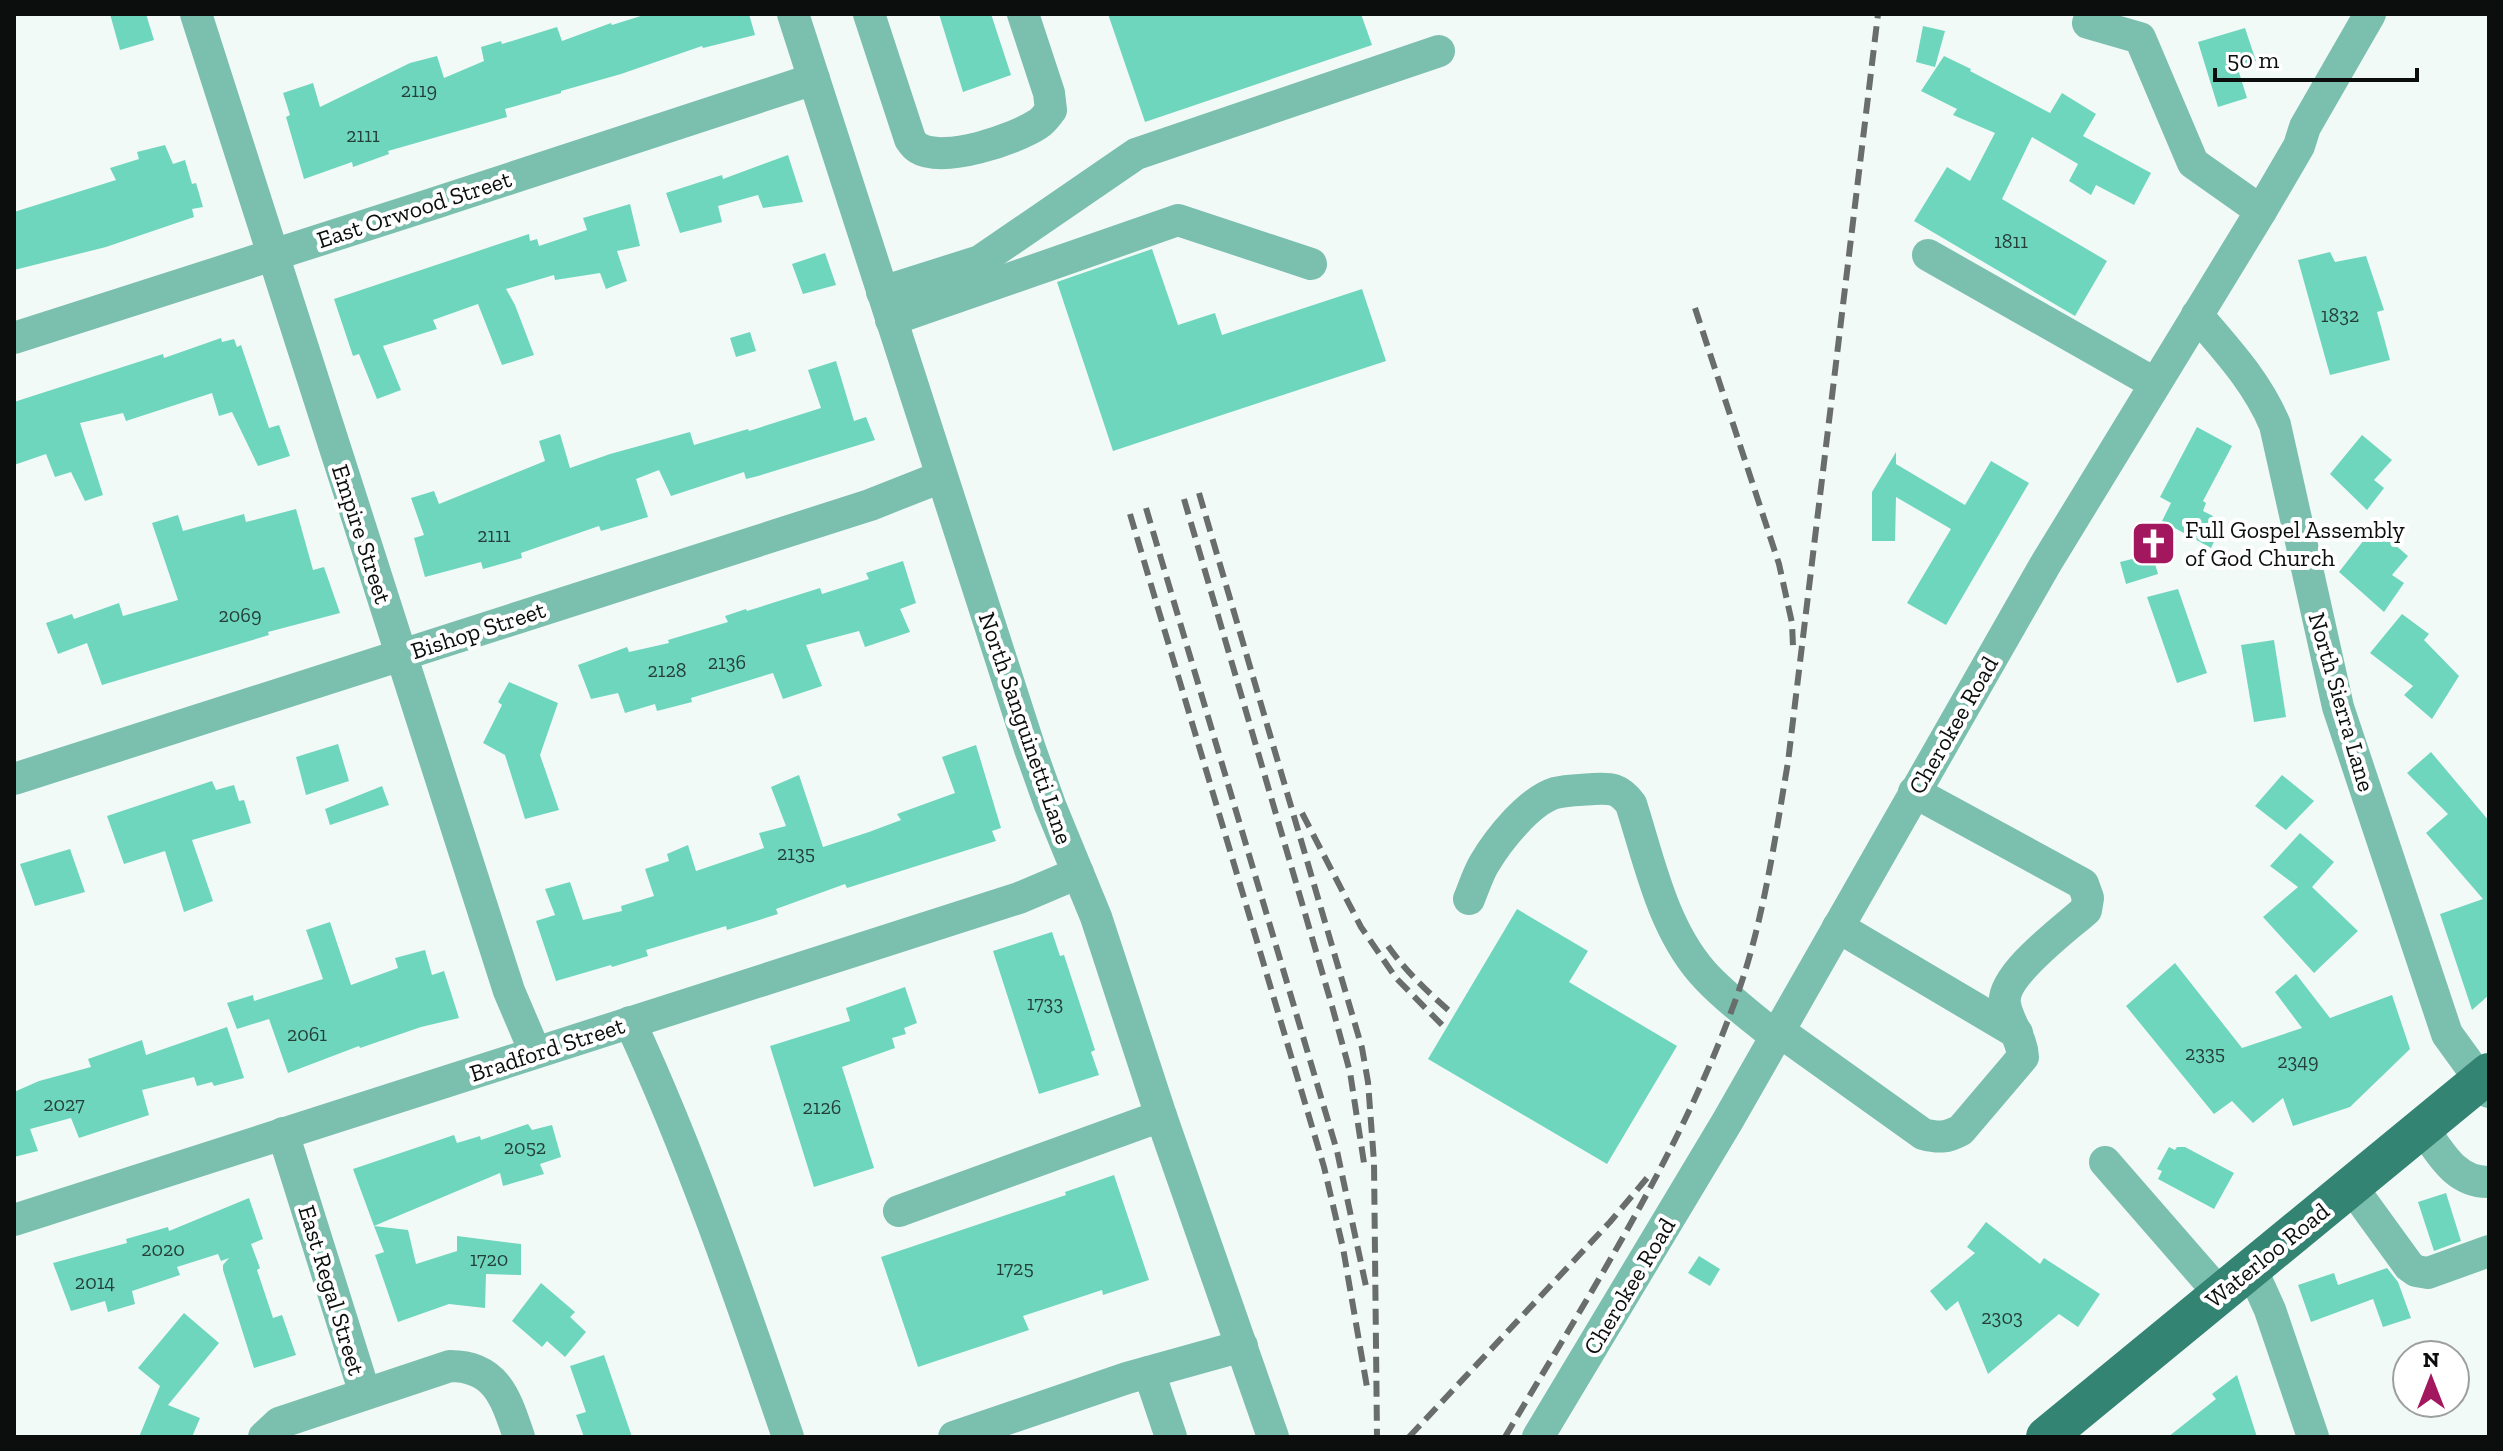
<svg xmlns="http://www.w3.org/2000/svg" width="2503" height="1451" viewBox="0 0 2503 1451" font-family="'Zilla Slab',serif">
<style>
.building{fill:#6fd6be}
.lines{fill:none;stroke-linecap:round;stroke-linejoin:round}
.minor{stroke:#7bbfae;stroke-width:32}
.major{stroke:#338472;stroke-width:40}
.rail{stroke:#696e6c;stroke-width:6;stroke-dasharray:16 8;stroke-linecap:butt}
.labels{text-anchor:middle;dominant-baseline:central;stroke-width:8;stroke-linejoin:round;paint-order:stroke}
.number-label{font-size:20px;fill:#244039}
.street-label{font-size:24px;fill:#0b0e0d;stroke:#fff}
.poi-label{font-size:24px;fill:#0b0e0d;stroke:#fff;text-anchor:start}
</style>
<rect width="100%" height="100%" fill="#f2faf7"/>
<!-- building -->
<g class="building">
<polygon points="110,14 146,14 154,40 120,50"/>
<polygon points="647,14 749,14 755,35 703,48 702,46 621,74 561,91 561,93 505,109 507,117 388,151 389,154 353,167 352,162 304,179 286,117 290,115 283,93 313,83 320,107 410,63 437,56 444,78 484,61 481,47 501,41 502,44 557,27 562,41 611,23 612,25"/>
<polygon points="939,14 991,14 1011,75 963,92"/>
<polygon points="1108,14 1361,14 1372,45 1145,122"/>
<polygon points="1923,26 1945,31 1935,67 1916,62"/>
<polygon points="2245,28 2256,61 2237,66 2247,98 2218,107 2198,42"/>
<polygon points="1944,56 1971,69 1970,71 2050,113 2062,93 2096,114 2083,136 2151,173 2134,205 2096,185 2091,195 2069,181 2078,164 2032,137 2002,199 2107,261 2075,316 1914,221 1947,167 1970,181 1995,133 1953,115 1957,109 1921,91"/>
<polygon points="165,145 173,164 185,160 192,184 196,183 203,207 192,209 194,217 106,247 14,270 14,212 116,180 110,168 139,159 137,152"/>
<polygon points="788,155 803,202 763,208 758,195 718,206 722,222 680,233 666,193 722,175 723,179"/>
<polygon points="630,204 640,246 617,251 627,281 606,289 600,273 555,280 554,275 506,289 515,305 534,355 502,365 478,304 433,320 437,329 383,346 401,390 377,399 359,354 353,356 334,299 529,234 530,241 537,239 539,246 587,230 583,218"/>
<polygon points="1152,249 1178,325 1215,313 1222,335 1362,289 1386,361 1113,451 1057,282"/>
<polygon points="2330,252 2335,262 2366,256 2384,310 2377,312 2390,360 2330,375 2298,260"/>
<polygon points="825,253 836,285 803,294 792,264"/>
<polygon points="750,332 756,351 736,357 730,338"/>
<polygon points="221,338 222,342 234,339 237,347 241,345 269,428 279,425 290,456 258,466 232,412 219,416 212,393 126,421 123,413 80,423 103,495 85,501 71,472 55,477 46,454 14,465 14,402 163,354 164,358"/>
<polygon points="836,361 854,421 866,417 875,440 758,476 746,479 744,472 671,496 659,470 636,479 648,517 601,531 599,526 521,553 522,558 483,569 481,562 425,577 414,538 424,535 411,498 434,491 439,504 545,461 539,441 560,434 570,468 610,454 690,432 694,445 748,429 749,431 821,408 808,370"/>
<polygon points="2197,427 2232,446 2203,501 2206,503 2203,511 2213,516 2210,521 2221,527 2211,548 2162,521 2171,503 2160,497"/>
<polygon points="2362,435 2392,460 2374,480 2384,488 2367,510 2330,474"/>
<polygon points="1896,452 1896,464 1965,505 1991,461 2029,483 1946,625 1907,603 1951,529 1896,497 1895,541 1872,541 1872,492"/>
<polygon points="296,509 313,570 324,567 340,613 268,632 269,635 102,685 87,643 58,654 46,623 72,614 74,619 119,603 123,616 178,600 152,523 178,515 183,531 244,514 246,522"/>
<polygon points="2374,527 2408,556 2392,575 2404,583 2384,612 2339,572"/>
<polygon points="2152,554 2158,574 2126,584 2120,562"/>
<polygon points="903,561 916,603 900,609 910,632 865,647 859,631 806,645 822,686 783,699 773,673 691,698 692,702 657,711 655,704 625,713 618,693 591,699 578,665 627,647 629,652 669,643 668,640 728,622 725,616 746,609 747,611 820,588 822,594 869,579 866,573"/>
<polygon points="2178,589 2207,673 2177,683 2147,597"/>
<polygon points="2402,614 2429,634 2424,640 2459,676 2432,719 2404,695 2413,686 2370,653"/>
<polygon points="2274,640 2286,717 2254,722 2241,645"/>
<polygon points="509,682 558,703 540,755 559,810 525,819 505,755 483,743 502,705 498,702"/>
<polygon points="338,744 349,781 306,795 296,757"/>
<polygon points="976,745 1001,828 992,831 996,841 847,888 845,884 776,909 778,914 727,930 726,926 646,950 648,956 612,967 611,965 556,981 536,921 555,915 545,889 570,882 583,920 622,911 621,906 654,896 645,869 669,861 667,854 688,845 696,871 764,848 759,833 786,826 771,787 799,775 823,847 869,832 901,820 897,814 955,793 942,757"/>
<polygon points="2431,752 2489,821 2489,995 2472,1010 2440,914 2483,899 2426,833 2448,814 2407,773"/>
<polygon points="2282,775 2314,801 2286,830 2255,806"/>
<polygon points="212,781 216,790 234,785 239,801 244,800 251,823 192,840 213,901 184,912 165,851 124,864 107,816"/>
<polygon points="382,786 389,805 330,825 325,809"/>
<polygon points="2300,833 2334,862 2312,887 2358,931 2314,973 2263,917 2298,887 2270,866"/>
<polygon points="70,849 85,892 35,906 20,864"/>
<polygon points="1517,909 1588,951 1569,982 1677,1046 1607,1164 1428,1059"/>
<polygon points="330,922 351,985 398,968 395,958 425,950 432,975 444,971 459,1018 421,1027 360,1048 359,1046 288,1073 269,1019 237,1029 227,1003 253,995 254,1001 323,979 306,930"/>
<polygon points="1052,932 1060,956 1064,955 1095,1050 1091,1052 1099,1075 1039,1094 993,951"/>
<polygon points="2175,963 2242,1048 2302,1028 2275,992 2296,974 2330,1018 2392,995 2410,1049 2350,1107 2293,1126 2283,1098 2253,1123 2232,1101 2214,1114 2126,1006"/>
<polygon points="905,987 917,1023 904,1028 906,1034 892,1038 895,1048 842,1067 874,1168 814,1187 770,1046 850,1021 846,1008"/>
<polygon points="227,1027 244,1078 214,1086 212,1082 197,1086 194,1077 142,1090 149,1115 79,1138 71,1118 30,1129 38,1151 14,1157 14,1092 39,1081 91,1067 88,1059 142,1040 146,1055"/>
<polygon points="528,1124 532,1130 552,1125 561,1157 540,1164 544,1174 503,1186 500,1173 374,1226 353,1169 454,1135 457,1143 480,1136 481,1140"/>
<polygon points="2169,1147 2175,1150 2177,1147 2185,1147 2234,1173 2214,1209 2158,1179 2162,1171 2157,1169"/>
<polygon points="1114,1175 1149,1280 1103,1295 1102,1290 1023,1316 1029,1330 918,1367 881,1257 1066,1195 1065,1192"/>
<polygon points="2446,1193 2461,1241 2434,1251 2418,1202"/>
<polygon points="249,1198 263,1239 251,1244 260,1268 257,1270 273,1318 282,1315 296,1355 254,1368 223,1270 223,1265 229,1258 221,1261 218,1254 177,1267 180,1275 132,1291 135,1304 108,1312 105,1301 71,1311 53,1263 127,1243 126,1239 168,1227 169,1231"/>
<polygon points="1986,1222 2040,1264 2044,1258 2100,1294 2078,1327 2059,1314 1988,1374 1958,1301 1946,1311 1930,1291 1975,1253 1967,1247"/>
<polygon points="374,1226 408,1230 416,1264 457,1251 457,1236 521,1244 521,1275 486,1274 485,1308 449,1304 398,1322 375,1255 384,1252"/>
<polygon points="1699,1256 1720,1269 1710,1286 1688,1273"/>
<polygon points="2387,1268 2398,1282 2411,1318 2383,1327 2373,1299 2311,1322 2298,1285 2334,1273 2338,1285"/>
<polygon points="541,1283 575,1312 570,1317 586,1332 565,1357 547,1341 542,1347 512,1321"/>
<polygon points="184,1313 219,1343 168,1405 200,1418 192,1437 139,1437 160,1386 138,1368"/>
<polygon points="604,1355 632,1437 584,1437 576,1415 586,1412 570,1366"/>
<polygon points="2237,1375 2257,1437 2168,1437 2216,1399 2212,1394"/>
</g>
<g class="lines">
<!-- minor -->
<g class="minor">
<polyline points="196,14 509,991 535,1052"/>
<polyline points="793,14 1030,749 1050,805 1096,917 1161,1116 1273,1437"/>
<path d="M 869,14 L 910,139 C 912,142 914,146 918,148 C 944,164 1015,139 1038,124 C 1043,121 1047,115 1051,110 L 1049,93 L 1023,14"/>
<polyline points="2088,23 2140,38 2193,163 2261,211"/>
<polyline points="1928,255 2154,383"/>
<polyline points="882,292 980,261 1136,154 1439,51"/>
<path d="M 2197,315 C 2227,350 2257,382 2275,425 L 2338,707 L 2447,1034 L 2489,1092"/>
<polyline points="891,320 1178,220 1311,264"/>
<polyline points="14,338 432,204 814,79"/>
<polyline points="14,779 870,505 941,477"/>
<path d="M 1469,899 C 1474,887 1478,874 1484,864 C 1498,840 1529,801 1555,793 C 1566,790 1581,790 1593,789 C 1611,788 1619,788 1631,804 C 1649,860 1662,926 1702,972 C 1723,996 1751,1016 1776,1037"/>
<polyline points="1838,927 2017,1033"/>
<path d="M 630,1022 C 692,1156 740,1297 788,1437"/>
<path d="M 1779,1031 L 1923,1134 C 1938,1138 1947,1138 1961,1130 L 2023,1057 C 2022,1037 2008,1023 2005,1004 C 2000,976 2066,928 2086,910 L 2088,898 L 2083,884 L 1914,792"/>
<path d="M 2422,1127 C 2440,1152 2455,1183 2489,1182"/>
<polyline points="283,1133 365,1394"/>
<polyline points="2105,1162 2220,1294"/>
<polyline points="2351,1186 2409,1266 2416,1271 2428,1273 2489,1251"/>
<polyline points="899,1211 1161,1116"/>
<polyline points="14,1220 1019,898 1078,873"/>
<polyline points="2251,1268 2270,1310 2313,1437"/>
<polyline points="1149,1372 1171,1437"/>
<path d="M 264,1437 L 279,1423 L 450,1366 C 497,1366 506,1399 519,1437"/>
<polyline points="954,1437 1127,1378 1242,1346"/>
<polyline points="1538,1437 1727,1122 2045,565 2261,211 2299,146 2305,127 2370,14"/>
</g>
<!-- major -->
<polyline class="major" points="2046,1437 2489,1073"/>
<!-- rail -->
<g class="rail">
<polyline points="1695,308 1779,564 1792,623 1793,646"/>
<polyline points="1199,493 1362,1048 1368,1082 1374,1162 1377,1437"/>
<polyline points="1184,499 1332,1006 1350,1072 1364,1163"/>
<polyline points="1146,508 1337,1151 1367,1291"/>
<polyline points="1130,514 1324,1167 1343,1248 1368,1393"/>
<polyline points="1302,813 1361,927 1396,978 1446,1029"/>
<path d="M 1388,946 C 1407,973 1430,994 1454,1015"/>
<polyline points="1409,1437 1610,1222 1647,1178"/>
<path d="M 1505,1437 C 1588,1296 1678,1158 1734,1004 C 1763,926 1774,844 1788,762 L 1878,14"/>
</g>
</g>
<!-- icons -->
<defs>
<symbol id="church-square" viewBox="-11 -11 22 22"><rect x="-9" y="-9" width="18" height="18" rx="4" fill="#a3175e" stroke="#fff"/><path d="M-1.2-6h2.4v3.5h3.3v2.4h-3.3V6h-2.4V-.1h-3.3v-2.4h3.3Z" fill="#fff"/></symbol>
</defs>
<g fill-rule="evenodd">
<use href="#church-square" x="2128" y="518" width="51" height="51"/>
</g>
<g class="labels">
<!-- number labels -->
<g class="number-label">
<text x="419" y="90">2119</text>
<text x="363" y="135">2111</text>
<text x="2011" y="241">1811</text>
<text x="2340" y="315">1832</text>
<text x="494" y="535">2111</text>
<text x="240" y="615">2069</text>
<text x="727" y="662">2136</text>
<text x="667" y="670">2128</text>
<text x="796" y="853">2135</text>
<text x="1045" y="1003">1733</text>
<text x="307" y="1034">2061</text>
<text x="2205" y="1053">2335</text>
<text x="2298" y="1061">2349</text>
<text x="64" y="1104">2027</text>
<text x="822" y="1107">2126</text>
<text x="525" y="1147">2052</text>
<text x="163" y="1249">2020</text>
<text x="489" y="1259">1720</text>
<text x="1015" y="1268">1725</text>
<text x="95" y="1282">2014</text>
<text x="2002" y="1317">2303</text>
</g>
<!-- street labels -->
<g class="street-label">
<text transform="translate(414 209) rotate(-18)">East Orwood Street</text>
<text transform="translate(362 534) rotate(72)">Empire Street</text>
<text transform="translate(478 630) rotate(-18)">Bishop Street</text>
<text transform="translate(2342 702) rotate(74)">North Sierra Lane</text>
<text transform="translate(1953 725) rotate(-60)">Cherokee Road</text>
<text transform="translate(1026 728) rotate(71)">North Sanguinetti Lane</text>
<text transform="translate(547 1049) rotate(-18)">Bradford Street</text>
<text transform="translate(2267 1255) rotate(-39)">Waterloo Road</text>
<text transform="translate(1629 1286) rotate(-59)">Cherokee Road</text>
<text transform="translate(332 1290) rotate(73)">East Regal Street</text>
</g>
<!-- poi labels -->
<g class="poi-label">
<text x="2185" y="529">Full Gospel Assembly<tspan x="2185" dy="28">of God Church</tspan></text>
</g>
</g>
<!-- border -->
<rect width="2503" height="1451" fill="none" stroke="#0b0e0d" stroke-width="32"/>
<!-- north arrow -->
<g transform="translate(2431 1379)"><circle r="38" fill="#ffffff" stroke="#9d9f9e" stroke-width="2"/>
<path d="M0-6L14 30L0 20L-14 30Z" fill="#a3175e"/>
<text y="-12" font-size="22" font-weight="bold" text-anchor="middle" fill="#0b0e0d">N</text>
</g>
<!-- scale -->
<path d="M2215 68v12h202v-12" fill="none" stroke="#0b0e0d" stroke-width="4"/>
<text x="2227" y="68" font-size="24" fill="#0b0e0d" stroke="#ffffff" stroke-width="6" paint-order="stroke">50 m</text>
</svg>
